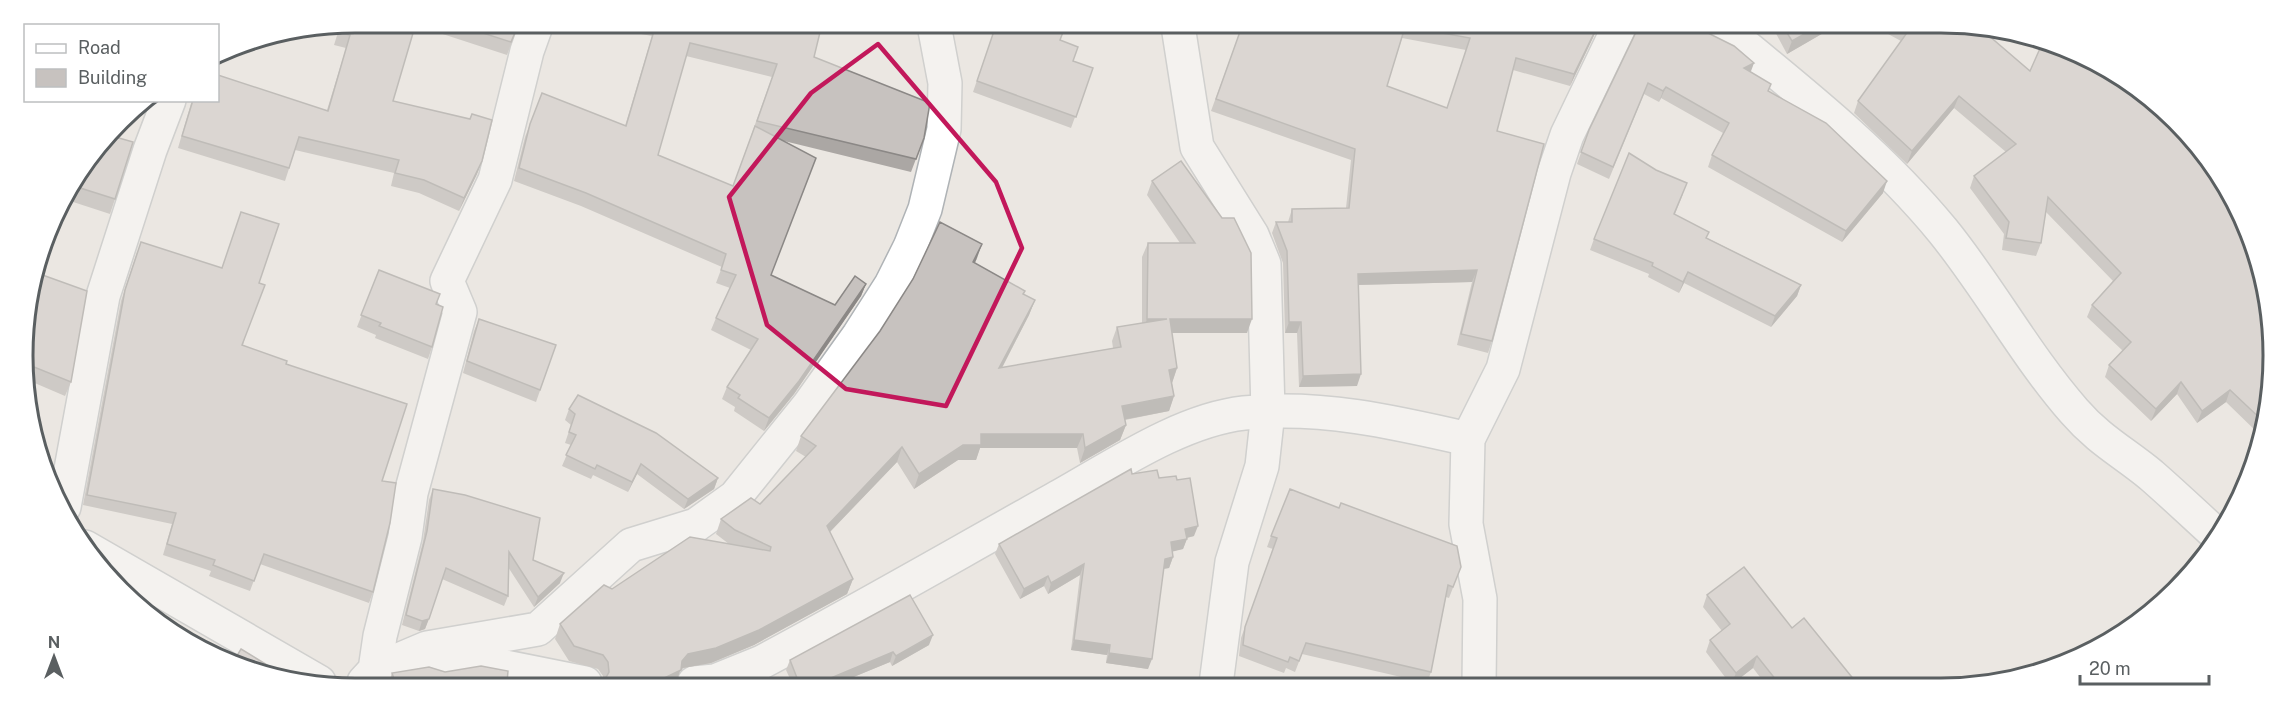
<svg xmlns="http://www.w3.org/2000/svg" width="2296" height="711" viewBox="0 0 2296 711" font-family="'Public Sans',sans-serif">
<style>
.lines{fill:none;stroke-linecap:round;stroke-linejoin:round}
.minor-casing{stroke:#afb3b6;stroke-width:36}
.minor{stroke:#fff;stroke-width:33}
.wall{fill:#aba7a4;fill-rule:evenodd}
.shaded-wall{fill:#8b8886}
.building{fill:#c7c2bf;stroke:#8b8886;stroke-width:1.5}
.marked{fill:none;stroke:#c2185b;stroke-width:4.5;stroke-linejoin:round}
.rim{fill:none;stroke:#5a5f61;stroke-width:3}
</style>
<rect width="100%" height="100%" fill="#ebe7e2"/>
<g class="lines">
<defs>
<g id="minor">
<polyline points="1178,26 1197,147 1252,235 1264,264 1268,412 1262,466 1232,562 1216,684"/>
<path d="M 1723,28 C 1801,92 1879,153 1943,231 C 1990,289 2025,355 2074,411 C 2099,440 2123,452 2151,475 C 2174,495 2196,516 2218,536"/>
<polyline points="64,507 103,296 150,150 169,100"/>
<polyline points="85,547 319,682"/>
<polyline points="437,668 476,661 585,683"/>
<polyline points="375,670 427,648 538,629 631,545 696,525 735,497 809,405 859,335 891,285 910,247 925,209 944,129 945,83 934,25"/>
<polyline points="364,682 375,670 380,636 405,537 411,493 460,312 447,281 495,180 527,51 537,23"/>
<path d="M 694,683 L 715,681 L 762,662 C 861,609 958,553 1055,499 C 1111,468 1180,420 1244,413 C 1320,405 1394,422 1468,439"/>
<polyline points="1479,685 1480,599 1466,524 1468,439 1503,369 1554,173 1567,135 1619,27"/>
</g>
</defs>
<!-- minor casing -->
<use href="#minor" class="minor-casing"/>
<!-- minor -->
<use href="#minor" class="minor"/>
</g>
<!-- wall -->
<g class="wall">
<polygon points="356,22 519,23 507,55 415,25 393,101 482,161 477,174 459,211 419,193 391,186 394,173 295,150 285,181 178,148 192,100 218,100 327,110 346,48 334,45 340,26"/>
<path d="M 581,23 L 822,24 L 814,57 L 924,138 L 911,172 L 784,141 L 771,275 L 835,305 L 866,284 L 861,296 L 794,394 L 764,431 L 734,411 L 735,407 L 722,399 L 727,387 L 751,350 L 711,330 L 716,318 L 730,288 L 716,283 L 722,267 L 581,206 L 514,181 L 525,137 L 542,93 L 625,126 L 652,36 ZM 686,56 L 772,77 L 733,186 L 658,155 Z"/>
<polygon points="996,25 1060,40 1073,61 1093,68 1071,128 973,92"/>
<path d="M 1242,26 L 1598,27 L 1570,86 L 1513,70 L 1497,131 L 1492,341 L 1488,353 L 1457,345 L 1472,282 L 1359,285 L 1357,386 L 1299,387 L 1297,333 L 1285,333 L 1283,263 L 1272,233 L 1276,222 L 1288,222 L 1292,209 L 1346,208 L 1351,160 L 1211,111 ZM 1402,38 L 1466,50 L 1447,108 L 1387,86 Z"/>
<polygon points="1637,28 1698,28 1751,72 1768,91 1883,193 1842,242 1708,167 1712,155 1723,133 1661,98 1659,102 1644,94 1609,179 1577,164 1589,130 1637,30"/>
<polygon points="1773,28 1832,28 1787,54"/>
<polygon points="1877,28 1981,29 2267,421 2261,436 2226,402 2197,423 2177,394 2151,421 2105,377 2109,365 2123,351 2087,317 2092,305 2113,281 2046,212 2041,243 2036,256 2002,250 2004,234 1970,188 1974,176 2006,152 1954,108 1907,164 1854,113 1858,101 1901,41"/>
<polygon points="112,136 115,199 110,214 64,199"/>
<polygon points="1181,161 1247,333 1172,333 1177,368 1172,383 1174,396 1169,411 1125,420 1126,425 1120,440 1080,463 1077,448 980,448 976,460 958,460 914,489 897,462 830,532 853,579 847,594 754,645 711,663 683,668 680,671 676,683 602,683 603,682 603,676 598,669 569,661 555,639 560,624 612,589 729,544 716,534 721,519 760,504 806,457 796,451 801,436 977,258 975,263 1024,295 1035,300 1029,315 1002,368 1113,348 1112,341 1117,327 1142,323 1142,257 1148,243 1180,243 1147,195 1152,181"/>
<polygon points="1683,194 1675,214 1707,238 1801,285 1797,296 1771,327 1684,283 1679,293 1648,277 1649,274 1590,250 1594,239"/>
<polygon points="137,252 259,283 243,345 286,364 382,481 373,592 369,603 260,564 250,591 209,576 211,571 163,555 172,524 83,505 121,301"/>
<polygon points="379,270 436,304 432,347 428,359 375,338 376,335 357,327"/>
<polygon points="25,312 71,382 65,396 30,381"/>
<polygon points="479,319 556,345 536,402 463,373 474,331"/>
<polygon points="569,409 718,478 714,489 684,509 637,474 628,492 593,475 591,479 562,466 571,445 565,443 571,425 565,420"/>
<polygon points="1132,474 1177,480 1194,536 1187,538 1183,549 1172,551 1173,557 1169,568 1164,569 1148,669 1106,663 1107,655 1071,650 1080,575 1048,594 1044,586 1020,599 995,554 999,544"/>
<polygon points="433,489 533,560 560,583 534,607 508,567 508,596 504,606 442,579 425,629 419,631 402,625 423,541 429,500"/>
<polygon points="1271,536 1461,567 1449,598 1446,597 1431,672 1427,683 1302,654 1295,672 1286,668 1284,673 1239,656 1241,638 1273,549 1267,547"/>
<polygon points="1707,595 1792,628 1854,685 1766,685 1753,668 1731,685 1706,652 1710,640 1722,631 1703,607"/>
<polygon points="929,645 892,666 890,662 839,683 792,683 786,670 790,660"/>
<polygon points="445,672 507,682 389,682 392,673"/>
</g>
<!-- shaded-wall -->
<g class="shaded-wall">
<polygon points="1597,27 1598,27 1570,86 1574,74"/>
<polygon points="1815,28 1832,28 1787,54 1792,41"/>
<polygon points="1754,63 1750,74 1744,68"/>
<polygon points="1666,87 1661,98 1659,102 1663,91"/>
<polygon points="1959,96 1954,108 1907,164 1912,151"/>
<polygon points="482,161 477,174 459,211 464,198"/>
<polygon points="1887,181 1883,193 1842,242 1846,231"/>
<polygon points="982,244 977,258 968,276 973,262"/>
<polygon points="1477,270 1472,282 1354,285 1358,274"/>
<polygon points="1688,272 1684,283 1679,293 1683,282"/>
<polygon points="866,284 861,296 794,394 764,431 769,418"/>
<polygon points="1801,285 1797,296 1771,327 1775,316"/>
<polygon points="1035,300 1029,315 994,383 999,368"/>
<polygon points="1147,319 1167,319 1142,333"/>
<polygon points="1170,319 1252,319 1247,333 1165,333"/>
<polygon points="1289,322 1301,322 1297,333 1285,333"/>
<polygon points="1177,368 1172,383 1169,370"/>
<polygon points="1361,374 1357,386 1299,387 1303,376"/>
<polygon points="2181,382 2177,394 2151,421 2156,409"/>
<polygon points="2230,390 2226,402 2197,423 2202,411"/>
<polygon points="1174,396 1169,411 1117,421 1122,406"/>
<polygon points="1126,425 1120,440 1080,463 1085,448"/>
<polygon points="981,434 1083,434 1077,448 980,448 976,460 958,460 914,489 919,474"/>
<polygon points="902,447 897,462 822,540 827,526"/>
<polygon points="641,464 637,474 628,492 632,482"/>
<polygon points="718,478 714,489 684,509 688,499"/>
<polygon points="1198,526 1194,536 1181,539 1185,529"/>
<polygon points="1187,539 1183,549 1167,553 1171,542"/>
<polygon points="1173,557 1169,568 1161,569 1165,559"/>
<polygon points="1084,564 1080,575 1048,594 1051,583"/>
<polygon points="564,573 560,583 534,607 538,597"/>
<polygon points="1048,576 1044,586 1020,599 1024,589"/>
<polygon points="853,579 847,594 754,645 711,663 683,668 680,671 676,683 661,683 662,679 682,661 688,654"/>
<polygon points="429,619 425,629 419,631 422,621"/>
<polygon points="933,635 929,645 892,666 896,656"/>
<polygon points="1074,640 1110,645 1107,655 1071,650"/>
<polygon points="893,652 890,662 839,683 819,683"/>
<polygon points="1109,653 1152,659 1148,669 1106,663"/>
<polygon points="1757,656 1753,668 1731,685 1736,673"/>
</g>
<!-- building -->
<g class="building">
<polygon points="356,22 416,23 393,101 470,119 472,114 492,120 482,161 464,198 424,180 395,173 399,160 299,137 289,168 182,136 193,100 218,100 218,75 328,111 350,35 339,32 341,25"/>
<polygon points="452,23 519,23 511,42"/>
<polygon points="656,24 822,24 814,57 930,103 924,138 916,159 757,121 777,64 690,43 658,155 733,186 755,126 816,158 771,275 835,305 855,276 866,284 799,381 769,418 738,398 740,395 727,387 758,339 716,318 736,275 721,270 726,254 586,193 519,168 530,124 542,93 626,126"/>
<polygon points="996,25 1043,25 1063,32 1060,40 1078,47 1073,61 1093,68 1076,117 977,81"/>
<polygon points="1242,26 1405,27 1387,86 1447,108 1470,38 1409,27 1597,27 1574,74 1516,58 1497,131 1544,144 1492,341 1461,334 1477,270 1358,274 1361,374 1303,376 1301,322 1289,322 1287,251 1276,222 1292,222 1292,209 1349,208 1355,149 1216,99"/>
<polygon points="1638,28 1698,28 1734,46 1754,63 1744,68 1771,84 1768,91 1826,123 1887,181 1846,231 1712,155 1729,123 1666,87 1663,91 1648,83 1613,167 1581,152 1589,130"/>
<polygon points="1784,28 1815,28 1792,41"/>
<polygon points="1905,29 1981,29 2030,71 2042,44 2126,79 2218,171 2267,291 2267,421 2266,424 2230,390 2202,411 2181,382 2156,409 2109,365 2131,342 2092,305 2121,273 2048,197 2041,243 2006,238 2009,222 1974,176 2016,144 1959,96 1912,151 1858,101 1909,30"/>
<polygon points="112,136 133,142 115,199 74,186"/>
<polygon points="1629,153 1656,170 1687,183 1674,214 1709,232 1706,238 1801,285 1775,316 1688,272 1683,282 1652,266 1653,263 1594,239"/>
<polygon points="1181,161 1222,218 1234,218 1251,253 1252,319 1170,319 1177,368 1169,370 1174,396 1122,406 1126,425 1085,448 1083,434 981,434 981,445 963,445 919,474 902,447 827,526 853,579 759,630 716,648 688,654 682,661 681,670 662,679 664,683 602,683 604,681 609,672 608,662 603,655 574,646 560,624 604,585 612,589 690,537 770,551 771,547 735,530 721,519 751,498 760,504 816,446 801,436 880,331 913,279 940,222 982,244 973,262 1025,291 1023,294 1035,300 999,368 1121,347 1117,327 1167,319 1147,319 1148,243 1195,243 1152,181"/>
<polygon points="241,212 279,224 259,283 265,285 242,345 287,361 286,364 407,404 382,481 396,483 390,523 373,592 264,554 254,581 213,565 215,560 167,544 176,513 87,495 125,290 141,242 222,268"/>
<polygon points="379,270 440,294 436,304 443,307 432,347 379,326 381,323 361,315"/>
<polygon points="37,273 87,291 71,382 29,365 25,312"/>
<polygon points="479,319 556,345 540,390 467,361"/>
<polygon points="578,395 656,433 718,478 688,499 641,464 632,482 597,465 595,469 566,455 576,435 569,432 575,414 569,409"/>
<polygon points="1131,469 1132,474 1157,470 1159,478 1176,476 1177,480 1190,478 1198,526 1185,529 1187,539 1171,542 1173,557 1165,559 1152,659 1109,653 1110,645 1074,640 1084,564 1051,583 1048,576 1024,589 999,544"/>
<polygon points="433,489 465,495 540,518 533,560 564,573 538,597 509,552 508,596 446,568 429,619 422,621 406,615 427,531"/>
<polygon points="1290,489 1339,508 1341,503 1457,546 1461,567 1453,587 1448,585 1431,672 1306,643 1299,661 1290,657 1288,662 1243,645 1245,627 1277,538 1271,536"/>
<polygon points="1744,567 1792,628 1804,618 1855,681 1850,685 1780,685 1757,656 1736,673 1710,640 1730,624 1707,595"/>
<polygon points="910,595 933,635 896,656 893,652 819,683 799,683 790,660"/>
<polygon points="241,649 293,681 293,682 290,682 235,659"/>
<polygon points="481,666 508,671 507,682 395,682 392,673 429,667 445,672"/>
</g>
<!-- marked area -->
<path d="M0 0H2296V711H0ZM 878,44 L 996,182 L 1022,248 L 946,406 L 846,389 L 767,325 L 729,197 L 811,93 Z" fill="#ebe7e2" fill-opacity=".55" fill-rule="evenodd"/>
<path class="marked" d="M 878,44 L 996,182 L 1022,248 L 946,406 L 846,389 L 767,325 L 729,197 L 811,93 Z"/>
<!-- crop -->
<path d="M0 0H2296V711H0ZM355 33H1941A322 322 0 0 1 2263 355V356A322 322 0 0 1 1941 678H355A322 322 0 0 1 33 356V355A322 322 0 0 1 355 33Z" fill="#fff" fill-rule="evenodd"/>
<path class="rim" d="M355 33H1941A322 322 0 0 1 2263 355V356A322 322 0 0 1 1941 678H355A322 322 0 0 1 33 356V355A322 322 0 0 1 355 33Z"/>
<!-- legend -->
<rect x="24" y="24" width="195" height="78" fill="#ffffff" stroke="#bdbfc0" stroke-width="1.5"/>
<rect x="36" y="44" width="30" height="9" fill="#ffffff" stroke="#bdbfc0" stroke-width="1.5"/>
<text x="78" y="54" font-size="18" fill="#5a5f61">Road</text>
<rect x="36" y="69" width="30" height="18" fill="#c7c2bf" stroke="#bdbfc0" stroke-width="1.5"/>
<text x="78" y="84" font-size="18" fill="#5a5f61">Building</text>
<!-- north arrow -->
<g transform="translate(54 657)" stroke="#ffffff" stroke-width="4.5" paint-order="stroke">
<path d="M0-4.5L10 22L0 15L-10 22Z" fill="#5a5f61"/>
<text y="-9" font-size="16" font-weight="bold" text-anchor="middle" fill="#5a5f61">N</text>
</g>
<!-- scale -->
<path d="M2080 675v9h129v-9" fill="none" stroke="#5a5f61" stroke-width="3"/>
<text x="2089" y="675" font-size="18" fill="#5a5f61" stroke="#ffffff" stroke-width="4.5" paint-order="stroke">20 m</text>
</svg>
